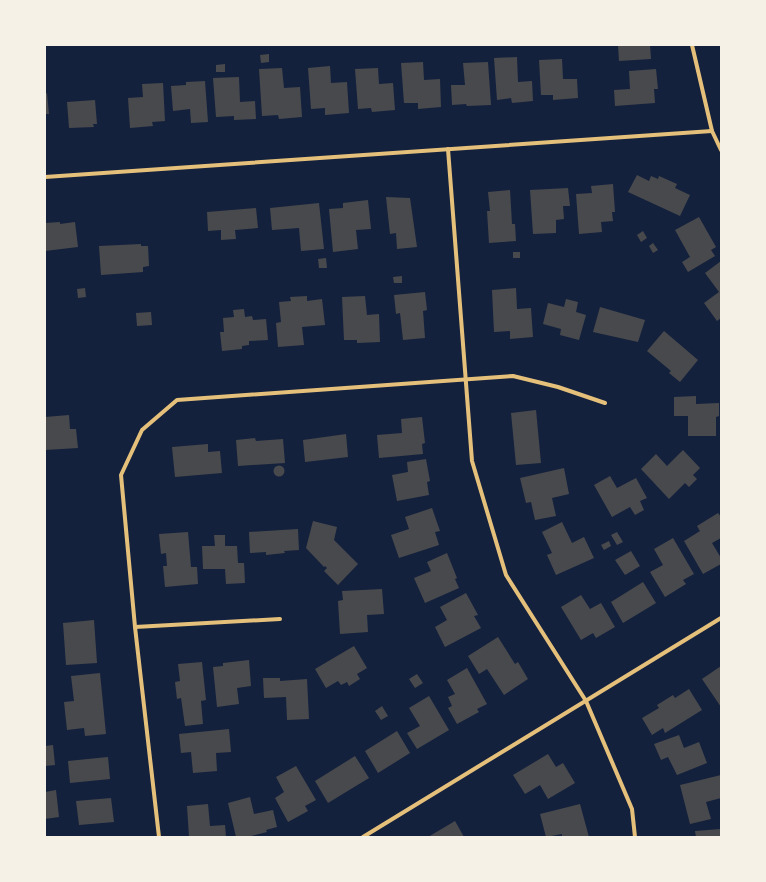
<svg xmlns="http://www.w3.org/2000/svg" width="766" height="882" viewBox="0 0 766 882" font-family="Poppins,sans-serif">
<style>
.building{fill:#48494c}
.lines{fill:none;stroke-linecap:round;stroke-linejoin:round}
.minor{stroke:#e5c07b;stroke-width:4}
</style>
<rect width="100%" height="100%" fill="#14213d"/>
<!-- building -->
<g class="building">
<polygon points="618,45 650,45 651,59 619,61"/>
<polygon points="269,54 269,62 261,63 260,55"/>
<polygon points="517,57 518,82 532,81 533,101 512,103 511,98 497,100 494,58"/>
<polygon points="562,59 563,79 577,79 578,98 553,100 553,95 541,95 539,60"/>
<polygon points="423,62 424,80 440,79 441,107 418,109 418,103 404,103 401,63"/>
<polygon points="488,62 491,105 467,106 466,104 452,105 451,85 465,85 463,63"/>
<polygon points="225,64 225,72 216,72 216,65"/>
<polygon points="330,66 331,83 347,82 349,113 325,115 325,108 311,109 308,68"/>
<polygon points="282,68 284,88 300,87 302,117 279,119 278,115 262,116 259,69"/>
<polygon points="378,68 379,84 393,83 395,110 372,112 371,108 358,109 355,69"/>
<polygon points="656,69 658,89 654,89 655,103 615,106 614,90 630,89 629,71"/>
<polygon points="239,77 240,102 255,101 256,119 234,120 234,116 216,117 213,78"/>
<polygon points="205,81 208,122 191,123 190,109 173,111 171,86 186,85 186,82"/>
<polygon points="163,83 165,121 152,122 153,126 130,128 128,98 143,97 142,84"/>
<polygon points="47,93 49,114 45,114 45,94"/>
<polygon points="95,100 97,124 93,124 94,127 69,128 67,102"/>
<polygon points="637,175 649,181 651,176 658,179 659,176 677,184 675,188 690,195 680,216 628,192"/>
<polygon points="613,184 615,212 612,212 613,221 601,222 602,232 579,234 576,194 592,193 591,186"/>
<polygon points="568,188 570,206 563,206 564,219 556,220 556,233 533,234 530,190"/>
<polygon points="510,190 512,224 515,224 516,241 489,243 487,211 490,211 488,192"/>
<polygon points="386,197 410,198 417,247 397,249 396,233 390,234"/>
<polygon points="368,200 371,229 356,230 358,249 333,252 329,209 343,208 343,203"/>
<polygon points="319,203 324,249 301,251 299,228 272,230 270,208"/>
<polygon points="256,208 258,228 235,230 236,239 221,240 221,230 208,231 207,212"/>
<polygon points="699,217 716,247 711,250 715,256 688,272 682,262 690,257 675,230"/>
<polygon points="60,222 60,224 75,222 78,247 45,251 45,223"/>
<polygon points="643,231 647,238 641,242 637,235"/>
<polygon points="653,243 658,250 653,253 649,246"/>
<polygon points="141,244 141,246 148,246 149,266 143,267 143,272 101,275 99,246"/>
<rect x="513" y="252" width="7" height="6"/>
<polygon points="326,258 327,268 319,268 318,259"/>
<polygon points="721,261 721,318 717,321 704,303 719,292 705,273"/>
<polygon points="402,276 402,283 394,283 393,277"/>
<polygon points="85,288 86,297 78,298 77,289"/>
<polygon points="516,288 517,309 531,308 533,337 510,339 510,331 494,332 492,290"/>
<polygon points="425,292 427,310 423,311 425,338 403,340 400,313 396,314 394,295"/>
<polygon points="307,296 307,301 322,299 325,325 302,327 304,345 278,347 276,323 281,322 279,302 291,301 290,297"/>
<polygon points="365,296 367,315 379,314 380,342 357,343 357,340 344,340 342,297"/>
<polygon points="566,299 578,302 576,312 586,315 579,340 560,335 561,329 543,324 548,303 564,307"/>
<polygon points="600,307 645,320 638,342 593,332"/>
<polygon points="244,309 245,317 252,316 253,320 266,319 268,340 249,341 249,345 242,346 242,349 222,351 220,332 224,332 223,318 234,317 233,310"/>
<polygon points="151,312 152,325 137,326 136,313"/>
<polygon points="664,331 698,360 680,382 669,373 671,371 647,351"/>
<polygon points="696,396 696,404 719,403 719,416 716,417 716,436 688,436 688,416 674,416 674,397"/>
<polygon points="536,410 541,463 516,465 511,413"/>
<polygon points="69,415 70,429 76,429 78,448 45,450 45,417"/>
<polygon points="422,417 425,443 422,444 423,454 379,458 377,435 402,433 401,419"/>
<polygon points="346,434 348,457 305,462 303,440"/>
<polygon points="255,438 256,441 283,439 285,463 238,466 236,440"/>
<polygon points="208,444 208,452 220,451 222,473 175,477 172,447"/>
<polygon points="683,450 700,468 693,475 697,479 689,487 685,483 669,499 641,469 656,454 667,466"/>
<polygon points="426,459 430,481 427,482 429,495 397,501 392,475 408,472 407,462"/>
<circle cx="279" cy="471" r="5.5"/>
<polygon points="564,468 569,494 552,498 556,516 535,520 531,502 526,503 520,478"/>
<polygon points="610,476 617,488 636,478 647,498 640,501 644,510 635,515 630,507 612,517 594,485"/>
<polygon points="432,508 440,531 435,532 439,545 399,558 391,535 409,529 405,517"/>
<polygon points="718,513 721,517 721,538 712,543 721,558 721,564 703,574 684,541 700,531 697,526"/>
<polygon points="313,521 337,527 334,540 358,564 338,585 324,571 327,568 325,566 324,567 306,548"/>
<polygon points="562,522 572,543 584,537 594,558 556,575 547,555 552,553 542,532"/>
<polygon points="298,529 299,550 284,551 285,553 266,555 266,552 250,553 249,532"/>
<polygon points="188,532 191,567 197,567 198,584 165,587 163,566 167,566 166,553 161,554 159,534"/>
<polygon points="617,532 623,542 617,545 611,535"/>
<polygon points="214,535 225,535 225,546 237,546 238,563 244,563 245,583 226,584 225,569 203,569 202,546 215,546"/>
<polygon points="673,538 694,574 683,580 686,584 665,597 650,572 663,565 654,549"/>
<polygon points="609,541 611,546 604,550 601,545"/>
<polygon points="631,551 640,566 625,575 615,560"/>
<polygon points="447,553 457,578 455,579 459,588 425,603 414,578 431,571 427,562"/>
<polygon points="643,582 656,603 623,623 611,602"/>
<polygon points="382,589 384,614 367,615 368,632 340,634 338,601 343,600 342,591"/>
<polygon points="466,593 478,615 474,616 481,628 445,647 435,627 447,620 440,607"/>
<polygon points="581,595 590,609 601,603 615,627 596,638 593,633 581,640 561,607"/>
<polygon points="94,620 97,663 66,665 63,623"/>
<polygon points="498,637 515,664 518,662 528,679 504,695 487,669 479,674 468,656"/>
<polygon points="354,646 367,668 357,674 360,679 349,686 347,682 341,685 338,681 326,688 315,669"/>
<polygon points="249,660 251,686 237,688 239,704 217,707 213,667 223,666 223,663"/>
<polygon points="202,662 206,700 201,701 203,724 185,726 181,698 177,699 175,682 180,681 178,664"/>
<polygon points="721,666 721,707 702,679"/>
<polygon points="467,668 487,704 477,709 479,712 457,724 448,708 452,706 448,697 455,694 447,680"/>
<polygon points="100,673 106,734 85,736 84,728 67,730 64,702 74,701 71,676"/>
<polygon points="417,674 423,683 415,688 409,679"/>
<polygon points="263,678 280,678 280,681 307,679 309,719 287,720 286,697 264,698"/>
<polygon points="689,689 702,710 665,733 663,728 652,735 642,718 659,708 657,705 673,695 675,698"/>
<polygon points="429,696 449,730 417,749 407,733 420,726 409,708"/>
<polygon points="382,706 388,716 381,720 375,711"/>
<polygon points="229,729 231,752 216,753 217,771 193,773 191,752 181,753 179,734"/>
<polygon points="397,731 410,753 378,773 365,751"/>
<polygon points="679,735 684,748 699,742 707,763 677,775 668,757 661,760 654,744"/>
<polygon points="53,745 55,765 45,766 45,746"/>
<polygon points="548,754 556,767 563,763 575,783 548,799 540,785 525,794 513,775"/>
<polygon points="355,756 369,778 328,803 315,781"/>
<polygon points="108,757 110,779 70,783 68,761"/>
<polygon points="296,766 316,800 305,806 308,811 288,822 275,798 284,792 276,777"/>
<polygon points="721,775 721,798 706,802 711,819 690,824 680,785"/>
<polygon points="56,790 59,817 45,819 45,792"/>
<polygon points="250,797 254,814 273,810 277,827 266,830 267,832 247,837 236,837 228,803"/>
<polygon points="111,798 114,822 79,825 76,801"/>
<polygon points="208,804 210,826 225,825 226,837 189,837 187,806"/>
<polygon points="580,804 589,837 562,837 562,834 546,837 540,814"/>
<polygon points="455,821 464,837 428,837"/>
<polygon points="721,829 721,837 696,837 695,831"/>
</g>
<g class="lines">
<!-- minor -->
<g class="minor">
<polyline points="692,45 712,131 721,150"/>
<polyline points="448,149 472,461 506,575 586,701 632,809 635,837"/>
<polyline points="45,177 712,131"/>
<polyline points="135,627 280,619"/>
<polyline points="159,837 135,627 121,475 142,430 177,400 513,376 558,387 605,403"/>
<polyline points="363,837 721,618"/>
</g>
</g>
<!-- border -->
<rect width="766" height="882" fill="none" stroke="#f6f1e7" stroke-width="92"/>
</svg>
